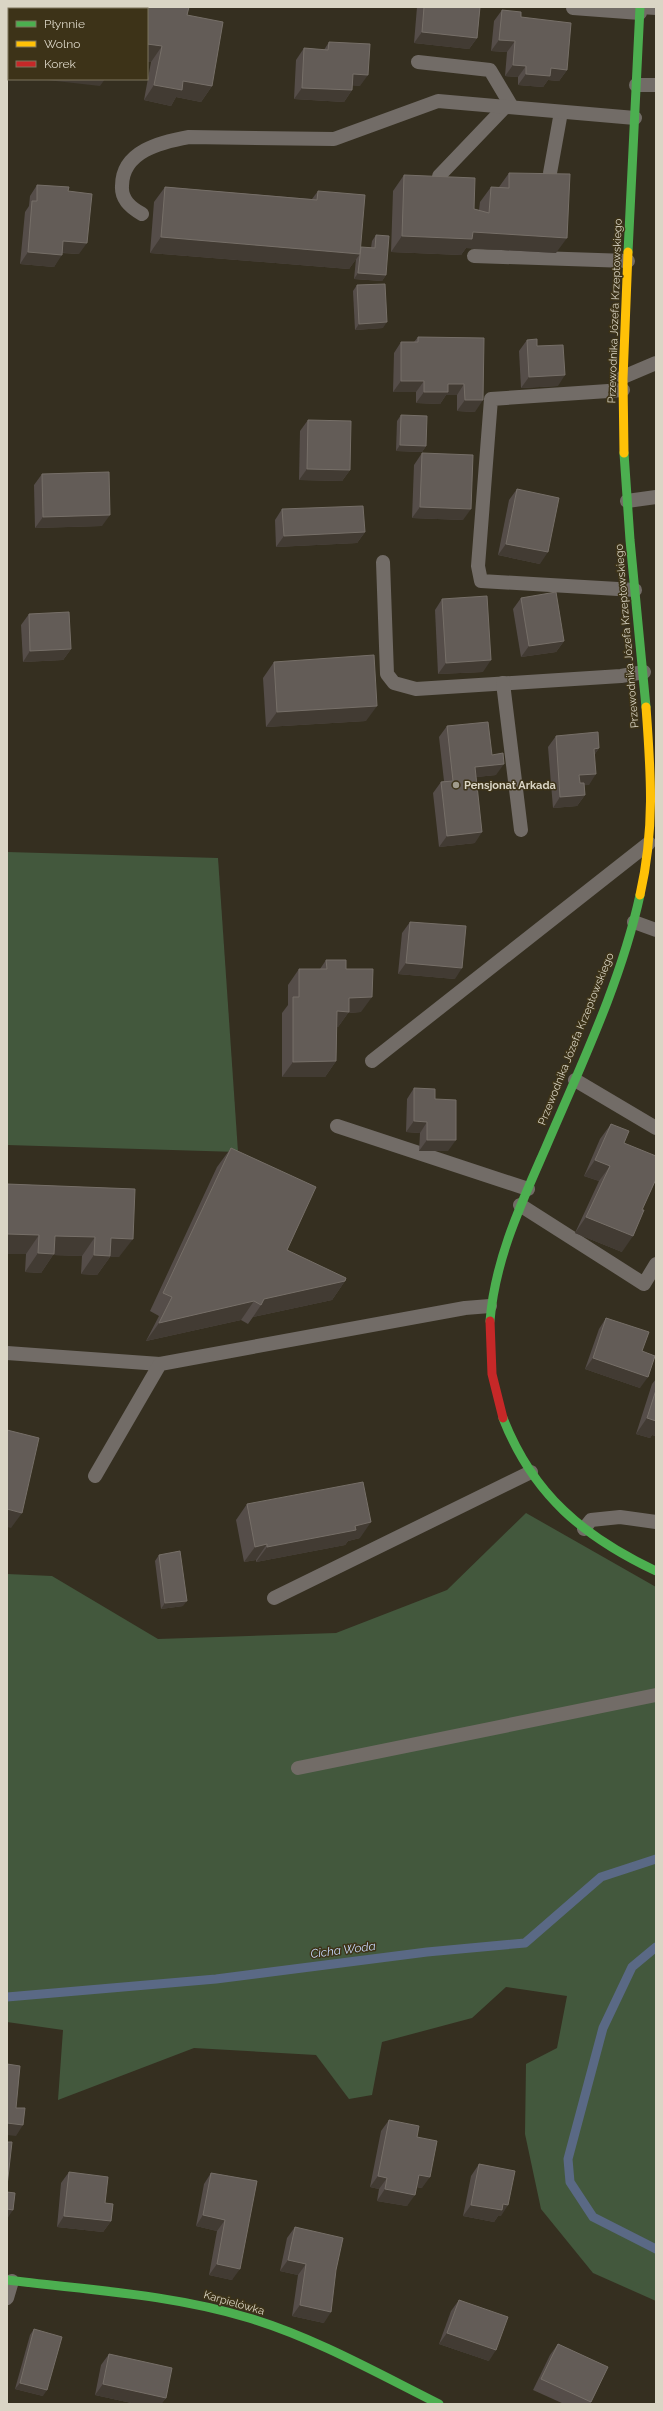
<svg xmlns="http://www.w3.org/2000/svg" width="663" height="2411" viewBox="0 0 663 2411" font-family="Raleway,sans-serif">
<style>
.green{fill:#43583d}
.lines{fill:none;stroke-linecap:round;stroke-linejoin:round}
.stream{stroke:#5a6985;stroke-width:9}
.lane{stroke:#726c67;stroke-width:14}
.fast{stroke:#4caf50;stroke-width:9}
.slow{stroke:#ffc107;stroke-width:9}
.jam{stroke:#c62828;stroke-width:9}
.wall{fill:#554d49}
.shaded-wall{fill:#423b33}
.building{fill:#635c57;stroke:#766f68}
.poi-dot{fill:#a09b8b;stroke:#3d3318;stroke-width:1.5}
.labels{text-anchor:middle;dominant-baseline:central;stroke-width:3;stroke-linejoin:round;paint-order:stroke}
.street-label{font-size:11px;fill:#dad5c5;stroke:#3d3318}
.poi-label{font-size:11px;font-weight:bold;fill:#dad5c5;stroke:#3d3318;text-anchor:start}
.water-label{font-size:12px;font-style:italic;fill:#c6d8fa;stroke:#3d3318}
</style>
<rect width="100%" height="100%" fill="#352f20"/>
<!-- green -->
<g class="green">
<polygon points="7,852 218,858 238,1152 7,1145"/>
<polygon points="526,1513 656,1587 656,2301 593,2273 541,2209 525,2134 526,2064 557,2048 567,1996 506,1987 472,2018 382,2042 372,2095 349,2099 316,2055 194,2048 58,2100 63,2030 7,2022 7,1574 52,1576 158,1639 336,1633 447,1590"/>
</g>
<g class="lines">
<!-- stream -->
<g class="stream">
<polyline points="656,1947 632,1967 603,2028 568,2159 570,2182 593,2217 656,2249"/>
<polyline points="7,1997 216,1979 427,1952 525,1943 601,1877 656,1859"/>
</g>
<!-- lane -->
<g class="lane">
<polyline points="640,7 656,8"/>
<polyline points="573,8 640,13"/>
<polyline points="418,62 490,70 512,107"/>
<polyline points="636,85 656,85"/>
<polyline points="550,173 561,112"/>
<polyline points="439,176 505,107"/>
<path d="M 142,214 C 131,208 121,200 122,186 C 122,151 161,142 189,137 L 334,139 L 438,101 L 635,118"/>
<polyline points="474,256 628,261"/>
<polyline points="623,377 656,363"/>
<polyline points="623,390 491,399 478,566 481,581 635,590"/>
<polyline points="627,501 656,497"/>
<polyline points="383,562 387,674 394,683 416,689 621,676 644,672"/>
<polyline points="503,683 521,830"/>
<polyline points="634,922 656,930"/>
<polyline points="372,1061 649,843"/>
<polyline points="575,1080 656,1128"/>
<polyline points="337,1126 528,1189"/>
<polyline points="520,1205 644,1284 656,1264"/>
<polyline points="7,1353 160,1364"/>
<polyline points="95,1476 160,1364 465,1308 490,1306"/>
<polyline points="584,1529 591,1520 620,1517 656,1522"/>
<polyline points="274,1598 531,1472"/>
<polyline points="298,1768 656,1695"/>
<polyline points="7,2298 12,2281"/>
</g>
<!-- fast -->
<g class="fast">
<polyline points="628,252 640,7"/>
<polyline points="624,453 630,540 646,707"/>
<path d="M 490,1321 C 495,1259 521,1204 546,1147 C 581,1065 621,982 640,895"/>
<path d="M 503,1418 C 533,1495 584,1537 656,1571"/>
<path d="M 7,2280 C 87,2290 171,2294 249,2318 C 315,2338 377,2373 439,2404"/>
</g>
<!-- slow -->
<g class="slow">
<polyline points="624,453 623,379 628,252"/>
<path d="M 640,895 C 655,829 651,774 646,707"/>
</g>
<!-- jam -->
<polyline class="jam" points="490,1321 492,1374 503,1418"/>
</g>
<!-- wall -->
<g class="wall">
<polygon points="29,7 106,7 105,9 29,9"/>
<polygon points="138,7 189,7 187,15 212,86 201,102 176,97 171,106 144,100 151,62 147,61 147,9 138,9"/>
<polygon points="417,7 480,7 477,38 469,49 414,43"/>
<polygon points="502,10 521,17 567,70 559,81 548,80 543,87 518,85 518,77 505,76 507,52 491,51 494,21"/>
<polygon points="329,42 360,86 352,85 352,90 344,102 294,99 296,60 304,48 324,50"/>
<polygon points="509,173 556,253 466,248 461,255 391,252 393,191 404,175 474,209 479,210 480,202 491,187 499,187"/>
<polygon points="37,185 68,191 79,254 62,253 54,267 20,264 25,212 29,206 30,196"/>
<polygon points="165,187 312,199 318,191 360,248 371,248 372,241 376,235 386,275 382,281 354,279 356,259 349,269 150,253 154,202"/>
<polygon points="357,285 383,328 355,330 353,291"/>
<polygon points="418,337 484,338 475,412 457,411 457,395 446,395 440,404 416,403 416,392 393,392 394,353 401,342 414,342"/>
<polygon points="527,340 537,346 558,386 521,388 519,351"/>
<polygon points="401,415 426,446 422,452 396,451 397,421"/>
<polygon points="308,420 350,470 342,481 299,480 300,431"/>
<polygon points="422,453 463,520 412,518 414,465"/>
<polygon points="42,474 102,526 35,528 34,485"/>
<polygon points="517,489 540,564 498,555 509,500"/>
<polygon points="282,509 365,532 357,543 276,547 275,520"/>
<polygon points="521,598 564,641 556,652 521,657 513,609"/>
<polygon points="442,599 483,672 438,674 435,610"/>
<polygon points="29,614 71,649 63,660 23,662 21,625"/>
<polygon points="274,662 366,721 266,727 263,678"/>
<polygon points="447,726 492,755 496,775 476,777 475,843 439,847 433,793 441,782 444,781 439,737"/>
<polygon points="556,736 599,748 595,754 589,785 584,785 585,795 577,806 553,808 548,747"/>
<polygon points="410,922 455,979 398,974 402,933"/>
<polygon points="326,960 346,969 361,1012 348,1013 338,1027 337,1027 336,1061 325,1077 282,1077 282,1013 288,1005 288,985 299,969 320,969"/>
<polygon points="414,1088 435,1099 448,1151 419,1151 420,1133 406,1132 407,1099"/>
<polygon points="611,1124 624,1143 622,1252 575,1233 599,1181 584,1176 600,1139"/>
<polygon points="231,1148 287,1250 345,1281 332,1300 253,1317 248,1324 241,1320 146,1341 159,1316 150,1311 217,1167"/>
<polygon points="7,1184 135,1189 119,1257 110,1257 97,1275 81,1274 82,1256 53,1255 41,1273 25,1272 26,1254"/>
<polygon points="606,1318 642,1351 640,1388 585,1369 599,1329"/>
<polygon points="656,1379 656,1436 652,1435 650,1438 636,1434 652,1384"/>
<polygon points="247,1504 360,1538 348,1541 345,1545 256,1562 256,1560 244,1562 236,1520"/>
<polygon points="159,1555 183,1606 161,1609 155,1561"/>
<polygon points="389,2120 417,2137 422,2188 416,2187 407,2206 377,2201 379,2189 370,2187 381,2131"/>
<polygon points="479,2164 501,2216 498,2216 494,2222 463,2216 471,2176"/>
<polygon points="69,2172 105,2203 111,2221 103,2232 57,2227 61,2183"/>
<polygon points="211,2173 257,2181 232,2280 209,2275 217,2231 196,2226 204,2184"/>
<polygon points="295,2227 324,2323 292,2316 298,2275 280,2271 287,2238"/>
<polygon points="459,2300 489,2361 439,2344 451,2311"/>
<polygon points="34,2329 43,2396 15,2389 30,2335"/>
<polygon points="558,2344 591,2402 590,2404 564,2404 533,2390 550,2355"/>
<polygon points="109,2354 166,2398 161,2404 136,2404 95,2395 101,2365"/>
</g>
<!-- shaded-wall -->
<g class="shaded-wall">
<polygon points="422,32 477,38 469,49 414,43"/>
<polygon points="499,40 515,41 507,52 491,51"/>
<polygon points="147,44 162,46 151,62 147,61"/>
<polygon points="513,65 526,66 518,77 505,76"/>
<polygon points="551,68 567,70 559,81 548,80 543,87 518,85 526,74"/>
<polygon points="353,74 368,75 360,86 345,85"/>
<polygon points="38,79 105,79 100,86"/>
<polygon points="183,81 212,86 201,102 176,97 171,106 144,100 154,85"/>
<polygon points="302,88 352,90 344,102 294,99"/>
<polygon points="473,232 567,238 556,253 466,248 461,255 391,252 402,236"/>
<polygon points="161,237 360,254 349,269 150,253"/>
<polygon points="63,241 87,243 79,254 55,252"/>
<polygon points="28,252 62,255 54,267 20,264"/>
<polygon points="358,273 386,275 382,281 354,279"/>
<polygon points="387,322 383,328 355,330 359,324"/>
<polygon points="565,375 558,386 521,388 529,377"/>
<polygon points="401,381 424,381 416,392 393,392"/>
<polygon points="448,384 464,384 457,395 446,395 440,404 416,403 424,392"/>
<polygon points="465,400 483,400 475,412 457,411"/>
<polygon points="400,445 426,446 422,452 396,451"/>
<polygon points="307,469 350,470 342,481 299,480"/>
<polygon points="420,507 471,509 463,520 412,518"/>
<polygon points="110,515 102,526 35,528 43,517"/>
<polygon points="365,532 357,543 276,547 284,536"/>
<polygon points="506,544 548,552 540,564 498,555"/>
<polygon points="564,641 556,652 521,657 529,646"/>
<polygon points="71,649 63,660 23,662 30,651"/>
<polygon points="491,660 483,672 438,674 446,663"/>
<polygon points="377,706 366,721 266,727 277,712"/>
<polygon points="599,748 591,760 594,749"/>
<polygon points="504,764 496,775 467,778 475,767"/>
<polygon points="596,774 589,785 572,786 579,775"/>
<polygon points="585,795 577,806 553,808 560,797"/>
<polygon points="482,832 475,843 439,847 447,836"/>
<polygon points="406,963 462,968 455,979 398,974"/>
<polygon points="372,997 361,1012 348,1013 338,1027 326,1027 337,1011 349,998"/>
<polygon points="336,1061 325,1077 282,1077 293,1062"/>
<polygon points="414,1121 427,1122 420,1133 406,1132"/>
<polygon points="427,1140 456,1140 448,1151 419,1151"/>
<polygon points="595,1160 610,1166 599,1181 584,1176"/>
<polygon points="586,1217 633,1236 622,1252 575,1233"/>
<polygon points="7,1234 39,1235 26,1254 7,1254"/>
<polygon points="55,1236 95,1237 82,1256 53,1255 41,1273 25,1272 38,1253"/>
<polygon points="111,1238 133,1239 119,1257 110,1257 97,1275 81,1274 94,1255"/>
<polygon points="345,1281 332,1300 253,1317 261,1305 264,1299"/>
<polygon points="254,1301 241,1320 146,1341 159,1323"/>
<polygon points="593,1358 648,1377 640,1388 585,1369"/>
<polygon points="647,1418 656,1421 656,1436 652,1435 650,1438 636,1434"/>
<polygon points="7,1509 22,1513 11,1528 7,1527"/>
<polygon points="371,1522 360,1538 348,1541 345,1545 256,1562 267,1547"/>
<polygon points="267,1544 256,1560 244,1562 255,1547"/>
<polygon points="187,1601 183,1606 161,1609 165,1603"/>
<polygon points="7,2123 23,2125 16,2136 7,2135"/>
<polygon points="419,2175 430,2177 422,2188 411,2186"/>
<polygon points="378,2176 387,2178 379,2189 370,2187"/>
<polygon points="385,2189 415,2195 407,2206 377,2201"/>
<polygon points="503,2204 508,2205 501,2216 498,2216 494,2222 463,2216 471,2205"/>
<polygon points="7,2209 13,2210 7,2219"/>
<polygon points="203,2215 225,2220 217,2231 196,2226"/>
<polygon points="64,2216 111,2221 103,2232 57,2227"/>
<polygon points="288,2260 306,2264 298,2275 280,2271"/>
<polygon points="217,2264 240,2269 232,2280 209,2275"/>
<polygon points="300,2305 331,2312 324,2323 292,2316"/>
<polygon points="447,2333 496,2350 489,2361 439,2344"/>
<polygon points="20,2383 47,2390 43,2396 15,2389"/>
<polygon points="103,2384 166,2398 161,2404 136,2404 95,2395"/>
</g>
<!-- building -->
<g class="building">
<polygon points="38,7 106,7 105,9 38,9"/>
<polygon points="146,7 189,7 187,15 223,22 212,86 183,81 182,90 154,85 162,46 147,44 147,9 146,9"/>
<polygon points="424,7 480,7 477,38 422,32"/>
<polygon points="502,10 521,12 521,17 571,23 567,70 551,68 550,76 526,74 526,66 513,65 515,41 499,40"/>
<polygon points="329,42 370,44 368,75 353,74 352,90 302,88 304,48 328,50"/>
<polygon points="509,173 570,174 567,238 473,232 472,239 402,236 404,175 475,178 474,209 489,213 491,187 509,188"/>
<polygon points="37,185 69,187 68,191 92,194 87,243 63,241 62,255 28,252 32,201 37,201"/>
<polygon points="165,187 317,200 318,191 365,195 360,254 161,237"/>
<polygon points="376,235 389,236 386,275 358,273 361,247 375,248"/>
<polygon points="385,284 387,322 359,324 357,285"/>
<polygon points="418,337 484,338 483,400 465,400 464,384 448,384 448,392 424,392 424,381 401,381 401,342 418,342"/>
<polygon points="537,339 537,346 563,345 565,375 529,377 527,340"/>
<polygon points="401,415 427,416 426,446 400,445"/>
<polygon points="308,420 351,421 350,470 307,469"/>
<polygon points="422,453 473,455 471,509 420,507"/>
<polygon points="109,472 110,515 43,517 42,474"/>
<polygon points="517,489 559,498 548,552 506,544"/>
<polygon points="363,506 365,532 284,536 282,509"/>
<polygon points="556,592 564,641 529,646 521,598"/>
<polygon points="487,596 491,660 446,663 442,599"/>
<polygon points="69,612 71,649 30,651 29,614"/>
<polygon points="374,655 377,706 277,712 274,662"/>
<polygon points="488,722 492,755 503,753 504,764 475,767 482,832 447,836 441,782 453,781 447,726"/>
<polygon points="598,732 599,748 594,749 596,774 579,775 580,783 584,783 585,795 560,797 556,736"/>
<polygon points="410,922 466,926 462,968 406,963"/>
<polygon points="326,960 346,960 346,969 373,969 372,997 349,998 349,1012 337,1011 336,1061 293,1062 293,997 299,997 299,969 327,969"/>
<polygon points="414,1088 435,1089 435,1099 456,1100 456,1140 427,1140 427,1122 414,1121"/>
<polygon points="611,1124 629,1131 624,1143 656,1156 656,1179 642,1210 644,1210 633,1236 586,1217 610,1166 595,1160"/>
<polygon points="231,1148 316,1187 287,1250 346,1278 345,1281 264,1299 261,1305 254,1301 159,1323 172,1297 163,1293"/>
<polygon points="7,1184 135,1189 133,1239 111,1238 110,1256 94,1255 95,1237 55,1236 54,1254 38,1253 39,1235 7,1234"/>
<polygon points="606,1318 649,1332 642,1351 655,1356 648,1377 593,1358"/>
<polygon points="656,1390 656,1421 647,1418"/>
<polygon points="7,1430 39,1438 22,1513 7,1509"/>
<polygon points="363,1482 371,1522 355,1526 356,1530 267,1547 267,1544 255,1547 247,1504"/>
<polygon points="180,1551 187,1601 165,1603 159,1555"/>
<polygon points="7,2064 20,2066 16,2108 25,2108 23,2125 7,2123"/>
<polygon points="389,2120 419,2126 417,2137 437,2141 430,2177 419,2175 415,2195 385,2189 387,2178 378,2176"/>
<polygon points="7,2142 12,2142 7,2186"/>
<polygon points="479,2164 515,2171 508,2205 503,2204 502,2210 471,2205"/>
<polygon points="69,2172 108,2177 105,2203 113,2204 111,2221 64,2216"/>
<polygon points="211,2173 257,2181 240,2269 217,2264 225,2220 203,2215"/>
<polygon points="7,2192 15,2193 13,2210 7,2209"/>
<polygon points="295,2227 343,2238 336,2270 331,2312 300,2305 306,2264 288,2260"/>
<polygon points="459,2300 508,2317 496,2350 447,2333"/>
<polygon points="34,2329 62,2337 47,2390 20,2383"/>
<polygon points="558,2344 608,2367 591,2402 541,2379"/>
<polygon points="109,2354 172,2368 166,2398 103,2384"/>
</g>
<!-- markers -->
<circle class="poi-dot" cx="456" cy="785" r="4"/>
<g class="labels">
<!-- street labels -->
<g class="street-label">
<text transform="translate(615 311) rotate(-88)">Przewodnika Józefa Krzeptowskiego</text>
<text transform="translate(627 636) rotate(-95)">Przewodnika Józefa Krzeptowskiego</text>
<text transform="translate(576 1039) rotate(-68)">Przewodnika Józefa Krzeptowskiego</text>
<text transform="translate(234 2303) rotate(16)">Karpielówka</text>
</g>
<!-- poi labels -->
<g class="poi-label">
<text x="464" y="785">Pensjonat Arkada</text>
</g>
<!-- water labels -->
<g class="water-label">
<text transform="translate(343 1950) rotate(-7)">Cicha Woda</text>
</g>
</g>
<!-- border -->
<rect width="663" height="2411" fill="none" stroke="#dad5c5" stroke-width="16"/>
<!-- legend -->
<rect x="8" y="8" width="140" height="72" fill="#3d3318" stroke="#7c745d"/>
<rect x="16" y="21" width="20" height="6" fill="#4caf50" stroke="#7c745d"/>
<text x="44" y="28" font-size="12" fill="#dad5c5">Płynnie</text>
<rect x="16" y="41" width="20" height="6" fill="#ffc107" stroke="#7c745d"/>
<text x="44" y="48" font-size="12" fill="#dad5c5">Wolno</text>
<rect x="16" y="61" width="20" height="6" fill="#c62828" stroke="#7c745d"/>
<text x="44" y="68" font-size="12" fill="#dad5c5">Korek</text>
</svg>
